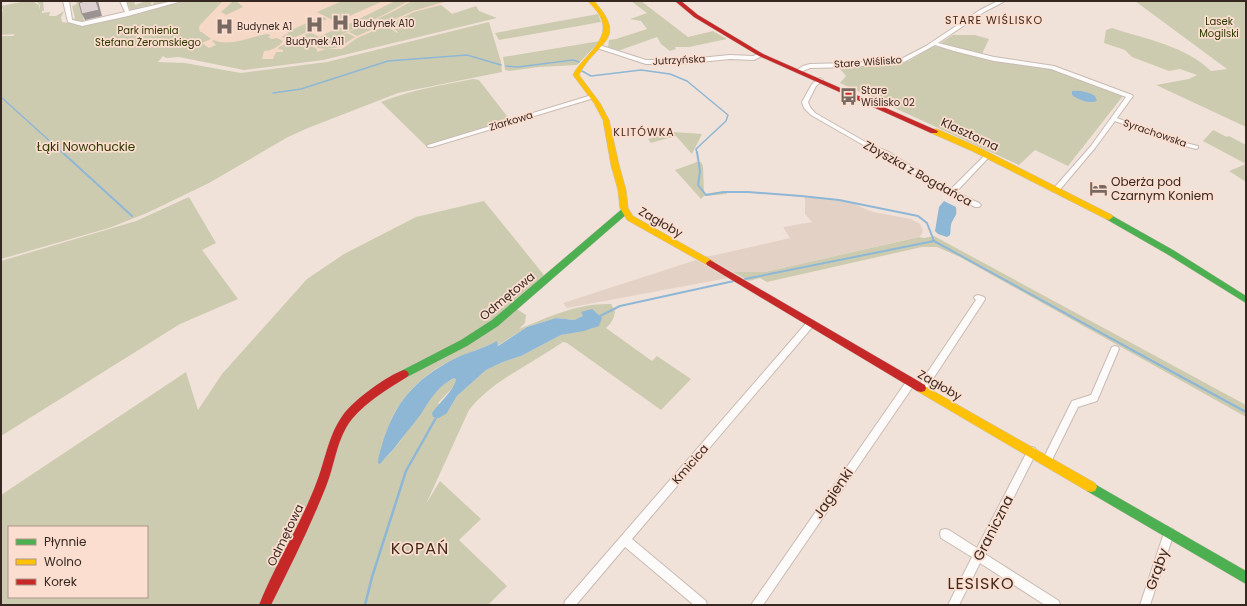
<svg xmlns="http://www.w3.org/2000/svg" width="1247" height="606" viewBox="0 0 1247 606" font-family="Poppins,sans-serif">
<style>
.built{fill:#f6d8c7}
.industrial{fill:#e3d1c6}
.green{fill:#cdcbaf;fill-rule:evenodd}
.water{fill:#8eb7d6}
.lines{fill:none;stroke-linecap:round;stroke-linejoin:round}
.stream-far2{stroke:#8eb7d6;stroke-width:1.5}
.stream-far1{stroke:#8eb7d6;stroke-width:2}
.stream{stroke:#8eb7d6;stroke-width:2.5}
.street-casing{stroke:#c8bbb4;stroke-width:2}
.fast-casing{stroke:#c8bbb4;stroke-width:1}
.slow-casing{stroke:#c8bbb4;stroke-width:1}
.jam-casing{stroke:#c8bbb4;stroke-width:1}
.street{fill:#fdfbf9;fill-rule:evenodd}
.fast{fill:#4caf50;fill-rule:evenodd}
.slow{fill:#ffc107;fill-rule:evenodd}
.jam{fill:#c62828;fill-rule:evenodd}
.shaded-wall{fill:#9b9292}
.building{fill:#ddd0d1;stroke:#9b9292}
.labels{text-anchor:middle;dominant-baseline:central;stroke-width:3.5;stroke-linejoin:round;paint-order:stroke}
.far-park-label{font-size:10px;fill:#2e3600;stroke:#fbdecf}
.far-poi-label{font-size:10px;fill:#362821;stroke:#fbdecf;text-anchor:start}
.far-street-label{font-size:10px;fill:#362821;stroke:#fbdecf}
.far-neighbourhood-label{font-size:11px;letter-spacing:1px;fill:#44291a;stroke:#fbdecf}
.street-label{font-size:12px;fill:#362821;stroke:#fbdecf}
.park-label{font-size:12px;fill:#2e3600;stroke:#fbdecf}
.poi-label{font-size:12px;fill:#362821;stroke:#fbdecf;text-anchor:start}
.near-street-label{font-size:14px;fill:#362821;stroke:#fbdecf}
.near-neighbourhood-label{font-size:16px;letter-spacing:1px;fill:#44291a;stroke:#fbdecf}
</style>
<rect width="100%" height="100%" fill="#f1e2d9"/>
<!-- built -->
<polygon class="built" points="215,1 448,1 440,4 452,13 456,12 472,24 323,60 244,70 165,54"/>
<!-- industrial -->
<g class="industrial">
<polygon points="805,196 853,203 863,208 873,212 911,219 920,224 923,230 922,234 919,237 905,240 765,272 733,272 704,256 711,256 790,238 783,227 812,222 805,214"/>
<polygon points="696,260 728,278 567,308 563,303"/>
</g>
<!-- green -->
<g class="green">
<path d="M 26,1 L 35,1 L 35,3 L 39,5 L 40,10 L 40,5 L 36,1 L 43,1 L 44,11 L 42,11 L 42,13 L 50,12 L 49,16 L 56,16 L 64,11 L 61,17 L 62,22 L 81,25 L 184,1 L 223,1 L 200,25 L 199,28 L 200,32 L 202,32 L 211,39 L 202,43 L 209,48 L 216,45 L 212,41 L 213,40 C 231,47 249,37 267,34 L 271,35 L 268,37 L 272,39 L 277,38 L 283,41 C 280,46 271,51 264,51 L 262,59 L 273,59 L 276,52 L 283,52 L 283,50 L 278,49 L 279,47 L 298,38 L 317,49 L 317,52 L 326,49 L 318,48 L 315,46 L 347,33 L 355,37 L 340,47 L 327,49 L 342,49 L 357,38 L 383,27 L 390,28 L 397,33 L 398,32 L 393,28 L 393,22 L 414,12 L 441,5 L 452,14 L 476,6 L 479,11 L 497,18 L 323,60 L 244,70 L 179,57 L 166,58 L 163,56 L 158,62 L 185,63 L 241,73 L 327,62 L 489,22 L 501,62 L 502,72 L 398,93 L 308,128 L 288,137 L 209,183 L 147,213 L 109,228 L 1,259 L 1,36 L 13,36 L 15,34 L 1,35 L 1,12 L 3,11 L 1,6 Z"/>
<polygon points="72,1 81,1 80,3 84,21 87,20 86,22 83,23 73,19 75,18 72,6 77,4 76,2 72,2"/>
<polygon points="126,1 134,1 135,5 146,1 173,1 152,6 154,2 150,3 152,4 150,6 138,6 150,7 131,11"/>
<polygon points="233,1 236,1 243,7 226,15 221,12"/>
<polygon points="342,1 379,1 381,2 336,22 317,12"/>
<path d="M 395,1 L 408,1 C 392,11 333,42 316,42 C 310,42 306,39 302,36 L 310,32 L 319,37 L 339,27 L 341,28 Z"/>
<polygon points="412,1 447,1 413,11 357,36 349,32 394,11"/>
<polygon points="631,1 641,1 688,37 713,31 727,39 689,47 675,47 676,49 670,51 661,44 657,37 618,51 608,47 609,40 616,39 647,29 641,21 630,19 647,13"/>
<path d="M 1135,1 L 1246,1 L 1246,127 L 1156,85 L 1189,79 L 1197,75 L 1180,69 L 1169,71 L 1132,57 L 1125,50 L 1104,43 L 1106,30 L 1112,28 C 1145,39 1186,46 1211,71 L 1227,69 Z"/>
<polygon points="598,14 601,22 499,40 495,33"/>
<polygon points="322,16 327,19 315,25 316,27 314,29 291,39 281,37 289,33 287,32"/>
<polygon points="953,35 975,35 989,39 982,54 943,45 942,42"/>
<polygon points="600,41 577,65 539,67 509,71 505,70 503,57"/>
<polygon points="934,46 1010,64 1050,68 1123,96 1068,166 1035,150 1019,165 840,83 846,76 839,68 909,61"/>
<path d="M 473,79 L 479,80 L 510,120 L 427,147 L 381,102 C 411,90 442,85 473,79 Z"/>
<polygon points="1213,130 1227,137 1229,136 1246,145 1246,182 1229,171 1246,164 1203,141"/>
<polygon points="673,132 702,134 692,154 676,136 651,143 648,139"/>
<polygon points="697,162 701,162 703,166 704,194 726,191 727,194 704,196 701,199 675,170"/>
<polygon points="189,197 216,243 202,250 238,299 180,324 1,436 1,261 136,221"/>
<path d="M 484,201 L 544,275 L 517,309 L 526,315 L 525,323 L 519,329 C 549,317 577,303 611,304 L 615,311 C 614,319 612,322 606,328 L 652,361 L 657,356 L 691,379 L 661,410 L 567,343 L 563,342 C 532,364 494,379 469,410 L 426,504 L 440,481 L 481,519 L 459,540 L 507,586 L 488,605 L 1,605 L 1,495 L 186,372 L 198,410 L 222,374 L 307,279 L 344,254 L 416,217 ZM 584,316 L 593,328 L 561,335 L 521,356 L 503,362 L 486,370 L 457,396 L 447,413 L 438,403 L 455,385 L 456,380 L 454,378 C 423,393 411,436 385,458 C 381,441 385,435 391,420 C 404,392 428,370 457,358 C 470,352 483,348 496,342 L 497,346 L 527,327 L 556,318 L 574,320 ZM 9,527 L 147,527 L 147,597 L 9,597 Z"/>
<polygon points="934,236 1246,405 1246,417 960,257 937,247 922,247 767,282 760,278 749,281 733,272 765,272 919,237 924,238"/>
</g>
<!-- water -->
<g class="water">
<path d="M 1072,91 C 1080,90 1089,92 1095,96 L 1097,101 C 1089,104 1079,100 1072,95 Z"/>
<path d="M 944,201 L 956,207 C 957,216 956,214 952,222 C 950,226 951,231 950,235 L 947,237 L 938,234 L 935,231 L 939,207 Z"/>
<path d="M 592,309 L 602,318 L 599,326 L 584,331 L 561,335 L 521,356 L 503,362 L 486,370 L 457,396 L 447,413 L 439,418 L 433,417 L 432,413 C 439,403 453,391 456,380 L 454,378 C 438,386 430,399 421,414 C 413,425 404,435 396,446 C 391,453 385,457 380,464 L 378,463 C 378,457 380,452 382,445 C 394,403 415,379 454,359 C 468,352 483,349 497,341 L 498,346 L 527,327 L 556,318 L 574,320 L 583,316 L 581,312 Z"/>
</g>
<g class="lines">
<!-- stream-far2 -->
<g class="stream-far2">
<polyline points="506,66 518,67 573,60 579,62"/>
<polyline points="582,71 591,76 641,70 670,74 687,81 728,115 726,121 696,149 697,153"/>
<polyline points="273,93 301,89 388,61 467,55 501,65"/>
<polyline points="1,97 63,153"/>
</g>
<!-- stream-far1 -->
<g class="stream-far1">
<polyline points="62,152 132,216"/>
<polyline points="697,152 700,171 698,185 706,195 724,192 748,192 801,196 839,200 918,216 927,223 934,241"/>
<polyline points="745,279 934,241 1134,351"/>
<polyline points="598,317 620,306 734,281"/>
</g>
<!-- stream -->
<g class="stream">
<polyline points="1132,350 1246,412"/>
<polyline points="365,605 372,577 406,471 437,416"/>
</g>
<defs>
<g id="street">
<polygon points="63,1 69,1 72,20 82,22 125,12 120,1 126,1 129,11 173,1 182,1 128,16 82,26 68,22"/>
<polygon points="998,1 1005,1 984,12 938,43 994,57 1054,66 1132,95 1133,96 1117,118 1174,140 1198,146 1198,148 1196,149 1170,142 1115,121 1095,148 1058,192 1054,192 1053,190 1054,188 1091,146 1126,97 1051,69 994,61 954,51 935,45 904,62 852,67 810,68 798,73 795,71 803,66 810,64 852,63 903,58 926,46 980,10"/>
<polygon points="599,45 646,60 679,60 730,55 753,56 761,53 764,55 754,60 730,59 679,64 646,64 597,48 596,47"/>
<polygon points="820,78 823,80 816,86 808,102 810,107 815,113 869,144 889,152 930,178 951,189 986,154 990,154 990,156 956,192 979,203 981,205 979,207 975,207 952,195 949,195 948,193 926,182 885,154 865,146 811,115 804,108 802,102 812,84"/>
<polygon points="592,95 594,96 594,98 432,147 428,147 427,146 428,145"/>
<polygon points="978,295 984,297 985,299 984,301 925,391 922,392 919,391 918,388 919,385 976,300 974,298 975,296"/>
<polygon points="811,320 814,321 815,323 814,325 632,539 706,601 707,605 694,605 625,547 576,605 564,605 565,601 808,321"/>
<polygon points="1115,346 1118,347 1119,349 1097,401 1078,407 1050,464 1047,465 1044,464 1042,461 1072,401 1091,395 1111,349 1112,347"/>
<polygon points="911,378 914,379 915,382 914,385 763,605 751,605 908,379"/>
<polygon points="1032,447 1035,448 1037,451 985,554 1059,601 1060,605 1045,605 980,563 959,605 948,605 972,557 941,538 940,534 941,530 945,529 949,530 977,548 1029,448"/>
<polygon points="1169,528 1173,529 1174,533 1150,605 1140,605 1164,533 1165,529"/>
</g>
<g id="fast">
<polygon points="625,208 629,211 628,213 498,326 467,346 407,377 404,378 401,377 399,374 401,371 461,340 492,320 622,209"/>
<polygon points="1109,214 1173,250 1246,296 1246,303 1167,254 1106,219 1105,217"/>
<polygon points="1091,482 1246,571 1246,584 1087,491 1085,487 1087,483"/>
</g>
<g id="slow">
<path d="M 588,1 L 594,1 C 630,41 595,42 579,75 L 600,103 L 609,120 L 619,165 L 626,190 L 628,208 L 633,216 L 713,261 L 714,263 L 713,265 L 707,265 L 627,220 L 620,208 L 618,190 L 611,165 L 603,120 L 594,103 L 573,75 C 582,56 613,40 600,16 C 597,10 592,6 588,1 Z"/>
<polygon points="931,129 937,129 978,147 1112,215 1113,217 1109,220 1106,219 972,151 931,133"/>
<polygon points="921,384 1095,483 1097,487 1095,491 1091,492 1087,491 917,391 916,388 917,385"/>
</g>
<g id="jam">
<polygon points="675,1 681,1 698,15 763,54 938,131 937,133 931,133 759,56 694,17"/>
<polygon points="710,260 925,385 926,388 925,391 921,392 917,391 707,265 706,263"/>
<path d="M 404,370 L 407,371 L 409,374 L 407,377 C 388,389 367,401 352,419 C 336,439 335,466 325,489 C 309,529 290,567 271,605 L 259,605 C 275,565 298,529 314,489 C 325,464 327,437 343,415 C 354,400 386,376 404,370 Z"/>
</g>
</defs>
<!-- street casing -->
<use href="#street" class="street-casing"/>
<!-- fast casing -->
<use href="#fast" class="fast-casing"/>
<!-- slow casing -->
<use href="#slow" class="slow-casing"/>
<!-- jam casing -->
<use href="#jam" class="jam-casing"/>
<!-- street -->
<use href="#street" class="street"/>
<!-- fast -->
<use href="#fast" class="fast"/>
<!-- slow -->
<use href="#slow" class="slow"/>
<!-- jam -->
<use href="#jam" class="jam"/>
</g>
<!-- shaded-wall -->
<polygon class="shaded-wall" points="96,1 98,1 102,16 85,20 82,14"/>
<!-- building -->
<polygon class="building" points="85,1 96,1 99,10 82,14 79,3"/>
<!-- icons -->
<defs>
<symbol id="hospital-bare" viewBox="-9 -9 18 18"><path d="M-5-5h3v3.5h4V-5h3V5h-3V1.5h-4V5h-3Z" fill="#776961" stroke="#fbdecf" stroke-width="2.5" paint-order="stroke"/></symbol>
<symbol id="bus-bare" viewBox="-9 -9 18 18"><path d="M-5-6H5V4H4V6H2V4H-2V6H-4V4H-5ZM-3.5-4V0h7V-4ZM-3.5 1.2v1.5H-2V1.2ZM2 1.2v1.5H3.5V1.2Z" fill="#776961" stroke="#fbdecf" stroke-width="2.5" paint-order="stroke"/></symbol>
<symbol id="hotel-bare" viewBox="-9 -9 18 18"><path d="M-6-4.5h1.5V1H6V5H4.5V3h-9V5H-6ZM-4 0a1.8 1.8 0 1 1 3.6 0ZM.5 0V-2.5h3Q6-2.5 6 0Z" fill="#776961" stroke="#fbdecf" stroke-width="2.5" paint-order="stroke"/></symbol>
</defs>
<g fill-rule="evenodd">
<use href="#hospital-bare" x="328" y="10" width="25" height="25"/>
<use href="#hospital-bare" x="302" y="12" width="25" height="25"/>
<use href="#hospital-bare" x="212" y="14" width="25" height="25"/>
<use href="#bus-bare" x="836" y="84" width="25" height="25"/>
<use href="#hotel-bare" x="1086" y="176" width="25" height="25"/>
</g>
<g class="labels">
<!-- far-park labels -->
<g class="far-park-label">
<text x="1219" y="21">Lasek<tspan x="1219" dy="12">Mogilski</tspan></text>
<text x="148" y="30">Park imienia<tspan x="148" dy="12">Stefana Żeromskiego</tspan></text>
</g>
<!-- far-poi labels -->
<g class="far-poi-label">
<text x="353" y="23">Budynek A10</text>
<text x="237" y="26">Budynek A1</text>
<text x="315" y="41" text-anchor="middle">Budynek A11</text>
<text x="861" y="90">Stare<tspan x="861" dy="12">Wiślisko 02</tspan></text>
</g>
<!-- far-street labels -->
<g class="far-street-label">
<text transform="translate(679 60) rotate(-3)">Jutrzyńska</text>
<text transform="translate(868 62) rotate(-4)">Stare Wiślisko</text>
<text transform="translate(511 121) rotate(-17)">Ziarkowa</text>
<text transform="translate(1155 133) rotate(19)">Syrachowska</text>
</g>
<!-- far-neighbourhood labels -->
<g class="far-neighbourhood-label">
<text x="994" y="20">STARE WIŚLISKO</text>
<text x="644" y="132">KLITÓWKA</text>
</g>
<!-- street labels -->
<g class="street-label">
<text transform="translate(970 134) rotate(25)">Klasztorna</text>
<text transform="translate(918 173) rotate(29)">Zbyszka z Bogdańca</text>
<text transform="translate(661 222) rotate(30)">Zagłoby</text>
<text transform="translate(507 296) rotate(-40)">Odmętowa</text>
<text transform="translate(940 385) rotate(30)">Zagłoby</text>
<text transform="translate(690 464) rotate(-49)">Kmicica</text>
<text transform="translate(285 535) rotate(-64)">Odmętowa</text>
</g>
<!-- park labels -->
<g class="park-label">
<text x="86" y="146">Łąki Nowohuckie</text>
</g>
<!-- poi labels -->
<g class="poi-label">
<text x="1111" y="181">Oberża pod<tspan x="1111" dy="14">Czarnym Koniem</tspan></text>
</g>
<!-- near-street labels -->
<g class="near-street-label">
<text transform="translate(833 493) rotate(-55)">Jagienki</text>
<text transform="translate(993 528) rotate(-63)">Graniczna</text>
<text transform="translate(1157 569) rotate(-71)">Grąby</text>
</g>
<!-- near-neighbourhood labels -->
<g class="near-neighbourhood-label">
<text x="420" y="548">KOPAŃ</text>
<text x="981" y="583">LESISKO</text>
</g>
</g>
<!-- border -->
<rect width="1247" height="606" fill="none" stroke="#362821" stroke-width="4"/>
<!-- legend -->
<rect x="8" y="526" width="140" height="72" fill="#fbdecf" stroke="#ac9589"/>
<rect x="16" y="539" width="20" height="6" fill="#4caf50" stroke="#ac9589"/>
<text x="44" y="546" font-size="12" fill="#362821">Płynnie</text>
<rect x="16" y="559" width="20" height="6" fill="#ffc107" stroke="#ac9589"/>
<text x="44" y="566" font-size="12" fill="#362821">Wolno</text>
<rect x="16" y="579" width="20" height="6" fill="#c62828" stroke="#ac9589"/>
<text x="44" y="586" font-size="12" fill="#362821">Korek</text>
</svg>
